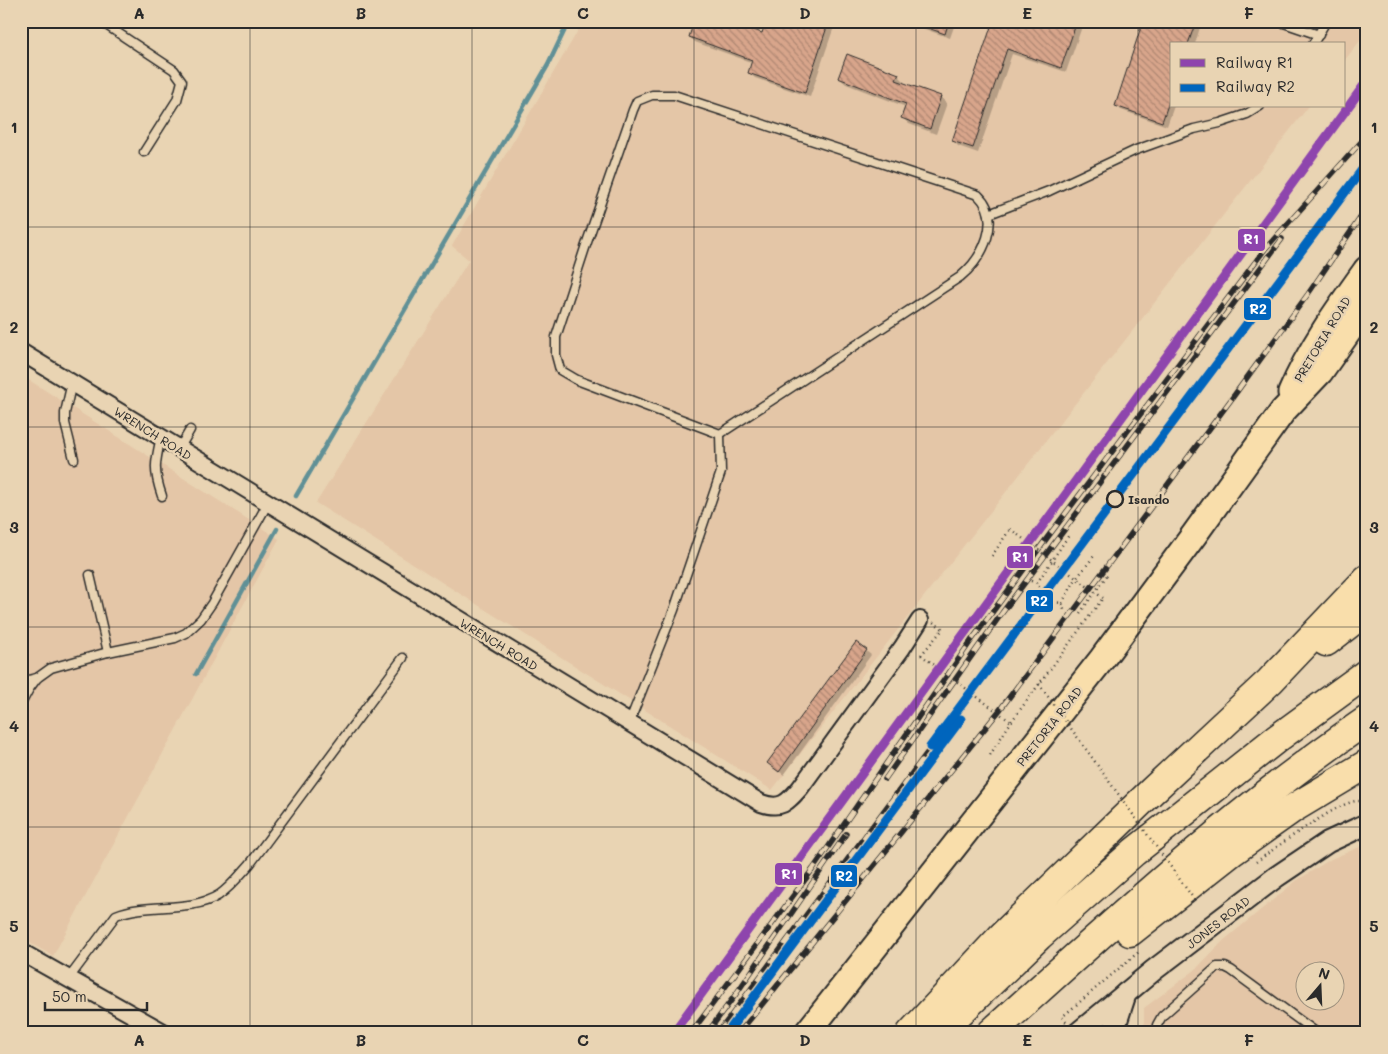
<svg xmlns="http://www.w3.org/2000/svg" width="1388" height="1054" viewBox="0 0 1388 1054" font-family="Mali,sans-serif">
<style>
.built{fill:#e4c6a7;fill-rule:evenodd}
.shadow{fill:#0003}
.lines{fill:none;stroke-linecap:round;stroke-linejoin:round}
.stream{stroke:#609096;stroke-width:4.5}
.building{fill:url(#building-back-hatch);stroke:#2b2b2b}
.service-casing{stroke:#2b2b2b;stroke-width:11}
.minor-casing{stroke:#2b2b2b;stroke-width:20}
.tertiary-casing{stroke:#2b2b2b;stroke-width:24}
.primary-casing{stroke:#2b2b2b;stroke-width:29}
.motorway-casing{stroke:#2b2b2b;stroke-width:31}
.path{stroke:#2b2b2b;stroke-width:2.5;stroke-dasharray:1 4;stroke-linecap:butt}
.service{stroke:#e9d4b3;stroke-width:8}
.minor{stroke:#e9d4b3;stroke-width:16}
.tertiary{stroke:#e9d4b3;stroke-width:20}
.primary{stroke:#f9deab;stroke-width:25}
.motorway{stroke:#f9deab;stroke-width:28}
.rail-casing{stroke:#2b2b2b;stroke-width:5.5}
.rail{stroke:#e9d4b3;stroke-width:4;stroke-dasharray:11;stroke-linecap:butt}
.path-bridge{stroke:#2b2b2b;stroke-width:2.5;stroke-dasharray:1 4;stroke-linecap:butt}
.rail-1-casing{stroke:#e9d4b3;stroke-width:12}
.rail-2-casing{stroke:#e9d4b3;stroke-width:12}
.rail-1{stroke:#8e44ad;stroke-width:9}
.rail-2{stroke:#0065bd;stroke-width:9}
.grid{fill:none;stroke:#2b2b2b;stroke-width:1;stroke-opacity:0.55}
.stop-dot{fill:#e9d4b3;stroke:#2b2b2b;stroke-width:2.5}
.labels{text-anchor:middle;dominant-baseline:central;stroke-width:5;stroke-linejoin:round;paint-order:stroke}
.street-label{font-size:12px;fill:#2b2b2b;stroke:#e9d4b3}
.stop-label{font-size:12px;font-weight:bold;fill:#2b2b2b;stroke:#e9d4b3;text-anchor:start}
.line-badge{stroke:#e9d4b3;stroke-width:2}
.badge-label{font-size:14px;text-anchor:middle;font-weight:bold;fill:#fff}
.neatline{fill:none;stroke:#2b2b2b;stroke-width:2}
.grid-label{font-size:16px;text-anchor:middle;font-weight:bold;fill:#2b2b2b}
</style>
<defs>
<pattern id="building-back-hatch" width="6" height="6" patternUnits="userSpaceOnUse" patternTransform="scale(1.25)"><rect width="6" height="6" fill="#d8a58b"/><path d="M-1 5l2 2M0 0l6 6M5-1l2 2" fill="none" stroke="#af8772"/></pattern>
</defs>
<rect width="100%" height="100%" fill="#e9d4b3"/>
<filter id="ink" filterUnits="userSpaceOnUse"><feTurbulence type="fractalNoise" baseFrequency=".02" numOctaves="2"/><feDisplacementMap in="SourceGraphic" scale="10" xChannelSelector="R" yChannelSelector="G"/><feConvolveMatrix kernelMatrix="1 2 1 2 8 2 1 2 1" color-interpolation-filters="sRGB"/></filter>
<g filter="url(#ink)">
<!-- built -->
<g class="built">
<polygon points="582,21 1367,21 1367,32 1344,61 1344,44 1172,44 1172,106 1309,106 772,790 316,503 469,260 452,246 576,34"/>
<polygon points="21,375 279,539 53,956 21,938"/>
<path d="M 1367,844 L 1367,1033 L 1144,1033 L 1144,1008 L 1195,970 L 1223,941 L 1296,881 L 1331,859 ZM 1306,972 L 1336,972 L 1336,1002 L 1306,1002 Z"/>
</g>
<!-- shadow -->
<g class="shadow">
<polygon points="696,21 736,21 734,25 762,35 767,21 836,21 810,97 755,78 749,73 753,63 695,42 690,37"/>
<polygon points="902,21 956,21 950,38"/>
<polygon points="994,21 1084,21 1066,72 1012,54 978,153 958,146 953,140"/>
<polygon points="1144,21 1202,21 1195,44 1172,44 1172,106 1174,106 1167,126 1121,110 1116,105"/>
<polygon points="898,75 904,81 903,83 940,97 947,103 936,134 909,124 903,118 906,107 846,84 839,78"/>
<polygon points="856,643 871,655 784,775 773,767"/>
</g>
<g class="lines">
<!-- stream -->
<g class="stream">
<polyline points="296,496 548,65 569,21"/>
<polyline points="196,674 277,529"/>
</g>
</g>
<!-- building -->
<g class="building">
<polygon points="694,21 729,21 762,33 766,21 829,21 805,93 748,73 752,60 689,37"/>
<polygon points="915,21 949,21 945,34 914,23"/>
<polygon points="993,21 1077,21 1061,68 1007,49 973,148 952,141"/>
<polygon points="1143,21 1196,21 1188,44 1172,44 1172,93 1162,122 1115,106"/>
<polygon points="847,54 899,74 896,80 941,96 930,129 901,118 906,104 838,78"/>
<polygon points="856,642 867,650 779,772 767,763"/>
</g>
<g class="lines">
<defs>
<g id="service">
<polyline points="100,21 174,70 182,81 177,100 144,152"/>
<polyline points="1278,21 1319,35"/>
<polyline points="1313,44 1326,21"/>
<path d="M 652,95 L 674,95 L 978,195 C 1003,219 983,258 960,277 L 720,434 L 577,380 L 560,370 L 556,355 L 556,337 L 585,248 L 633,110 L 637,101 Z"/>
<polyline points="989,214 1049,191 1136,150 1194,129 1220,123 1247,114 1260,106"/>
<polyline points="72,382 65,413 65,423 74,459"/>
<path d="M 161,437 C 155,463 153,470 162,496"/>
<polyline points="179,449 190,430"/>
<polyline points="90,575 108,652"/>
<polyline points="21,682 37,678"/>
<polyline points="21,704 29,689 37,678 51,668 108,652 175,638 186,633 201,619 212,603 268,503"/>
<polyline points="629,723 674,610 721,472 720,434"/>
<path d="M 69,978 L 116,915 C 148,902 190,913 219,895 C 231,887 240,875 250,864 L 403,658"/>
<polyline points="1156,1033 1157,1025 1162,1016 1217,967 1225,967 1231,970 1317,1033"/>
</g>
<g id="minor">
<path d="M 21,352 L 761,803 C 781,810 787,803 800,788 L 902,648 L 920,620"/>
<polyline points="21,952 165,1033"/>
</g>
<g id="tertiary">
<polyline points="1078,1033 1154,970 1276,877 1328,842 1367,824"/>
<polyline points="1113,1033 1126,993"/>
</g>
<g id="primary">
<path d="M 1291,393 C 1310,348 1339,308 1367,269"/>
<polyline points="807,1033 1102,659 1194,535 1283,411 1320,372 1367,305"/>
</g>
<g id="motorway">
<polyline points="1326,642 1367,610"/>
<polyline points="1130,932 1233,851 1292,809 1367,764"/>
<polyline points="911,1033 1001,937 1152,791 1270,681 1367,579"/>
<polyline points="937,1033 955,1017 1039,936 1134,852 1275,740 1367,673"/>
<path d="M 991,1033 C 1112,924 1232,812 1367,720"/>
</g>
</defs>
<!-- service casing -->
<use href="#service" class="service-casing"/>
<!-- minor casing -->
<use href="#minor" class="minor-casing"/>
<!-- tertiary casing -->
<use href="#tertiary" class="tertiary-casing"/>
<!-- primary casing -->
<use href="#primary" class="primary-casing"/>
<!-- motorway casing -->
<use href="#motorway" class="motorway-casing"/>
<!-- path -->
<g class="path">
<polyline points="992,556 1010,529"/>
<polyline points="1031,581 1037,583 1041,591"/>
<polyline points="1037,583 1069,535"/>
<polyline points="1053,602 1062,603 1065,613"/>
<polyline points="1062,603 1076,579 1094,556"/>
<polyline points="1080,613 1108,574"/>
<polyline points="921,655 943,629 933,622"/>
<polyline points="990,755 1011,722 1103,598"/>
<path d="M 1256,862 C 1274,849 1340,800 1358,801 C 1363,801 1364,805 1367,808"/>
<polyline points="1066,1022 1062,1017 1141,950"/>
</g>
<!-- service -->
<use href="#service" class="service"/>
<!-- minor -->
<use href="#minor" class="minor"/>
<!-- tertiary -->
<use href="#tertiary" class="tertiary"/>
<!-- primary -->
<use href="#primary" class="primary"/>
<!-- motorway -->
<use href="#motorway" class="motorway"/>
<defs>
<g id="rail">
<polyline points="885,779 1002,613 1282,239"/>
<polyline points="673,1033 1367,81"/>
<polyline points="691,1033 813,869 971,641 1047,538 1265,249 1361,142"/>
<polyline points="707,1033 736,994 846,834"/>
<polyline points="718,1033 1367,163"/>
<polyline points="739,1033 999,711 1230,401 1308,294 1367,208"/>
</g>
</defs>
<!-- rail casing -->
<use href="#rail" class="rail-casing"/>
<!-- rail -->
<use href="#rail" class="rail"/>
<!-- path-bridge -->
<g class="path-bridge">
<polyline points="1010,529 1103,598"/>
<polyline points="921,655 1011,722"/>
<polyline points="1039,684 1196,902"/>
</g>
<defs>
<polyline id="rail-1" points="673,1033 1367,81"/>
<g id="rail-2">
<polyline points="930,747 1367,163"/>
<polyline points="727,1033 961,719"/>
</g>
</defs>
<!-- rail-1 casing -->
<use href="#rail-1" class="rail-1-casing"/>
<!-- rail-2 casing -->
<use href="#rail-2" class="rail-2-casing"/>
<!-- rail-1 -->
<use href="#rail-1" class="rail-1"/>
<!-- rail-2 -->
<use href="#rail-2" class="rail-2"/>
</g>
</g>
<!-- grid -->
<path class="grid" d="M 250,21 L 250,1033M 472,21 L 472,1033M 694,21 L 694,1033M 916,21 L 916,1033M 1138,21 L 1138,1033M 21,227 L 1367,227M 21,427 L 1367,427M 21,627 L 1367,627M 21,827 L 1367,827"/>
<!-- markers -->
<circle class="stop-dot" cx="1115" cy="499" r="8"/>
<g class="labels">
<!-- street labels -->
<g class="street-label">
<text transform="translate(1322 339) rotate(-59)">PRETORIA ROAD</text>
<text transform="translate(153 433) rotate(32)">WRENCH ROAD</text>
<text transform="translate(499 644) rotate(31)">WRENCH ROAD</text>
<text transform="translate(1049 726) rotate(-52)">PRETORIA ROAD</text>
<text transform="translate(1218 922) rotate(-38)">JONES ROAD</text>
</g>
<!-- stop labels -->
<g class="stop-label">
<text x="1128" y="499">Isando</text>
</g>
</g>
<g class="line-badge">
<rect x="1237" y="228" width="29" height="24" rx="5" fill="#8e44ad"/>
<rect x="1243" y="297" width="29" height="24" rx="5" fill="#0065bd"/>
<rect x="1006" y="545" width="28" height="24" rx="5" fill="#8e44ad"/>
<rect x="1025" y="589" width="29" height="24" rx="5" fill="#0065bd"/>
<rect x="774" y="862" width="29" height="24" rx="5" fill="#8e44ad"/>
<rect x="830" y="864" width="28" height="24" rx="5" fill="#0065bd"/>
</g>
<g class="badge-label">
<text x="1251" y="244">R1</text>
<text x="1258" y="314">R2</text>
<text x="1020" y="562">R1</text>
<text x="1039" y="606">R2</text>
<text x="789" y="879">R1</text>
<text x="844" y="881">R2</text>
</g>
<!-- margin -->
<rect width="1388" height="1054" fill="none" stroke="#e9d4b3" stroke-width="55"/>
<!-- legend -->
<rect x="1170" y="42" width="175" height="65" fill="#e9d4b3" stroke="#9d907d"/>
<rect x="1180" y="59" width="25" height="8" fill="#8e44ad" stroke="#9d907d"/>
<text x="1216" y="68" font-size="15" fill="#2b2b2b">Railway R1</text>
<rect x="1180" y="84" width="25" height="8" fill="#0065bd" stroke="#9d907d"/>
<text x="1216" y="92" font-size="15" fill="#2b2b2b">Railway R2</text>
<!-- north arrow -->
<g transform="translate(1320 986) rotate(19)"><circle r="24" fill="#e9d4b3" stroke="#9d907d"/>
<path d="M0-4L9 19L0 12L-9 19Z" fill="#2b2b2b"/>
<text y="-8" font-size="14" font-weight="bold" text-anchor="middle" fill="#2b2b2b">N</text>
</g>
<!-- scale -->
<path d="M45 1002v8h102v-8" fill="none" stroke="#2b2b2b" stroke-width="2.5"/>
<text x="52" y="1002" font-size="15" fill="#2b2b2b" stroke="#e9d4b3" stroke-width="4" paint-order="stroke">50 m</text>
<rect x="28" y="28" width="1332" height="998" class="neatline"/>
<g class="grid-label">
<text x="139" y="19">A</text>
<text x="361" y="19">B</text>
<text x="583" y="19">C</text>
<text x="805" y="19">D</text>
<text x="1027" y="19">E</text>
<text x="1249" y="19">F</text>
<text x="14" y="133">1</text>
<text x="1374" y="133">1</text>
<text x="14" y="333">2</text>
<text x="1374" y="333">2</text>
<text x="14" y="533">3</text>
<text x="1374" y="533">3</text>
<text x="14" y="732">4</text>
<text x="1374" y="732">4</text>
<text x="14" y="932">5</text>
<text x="1374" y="932">5</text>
<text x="139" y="1046">A</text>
<text x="361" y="1046">B</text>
<text x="583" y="1046">C</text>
<text x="805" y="1046">D</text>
<text x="1027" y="1046">E</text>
<text x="1249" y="1046">F</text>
</g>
</svg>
